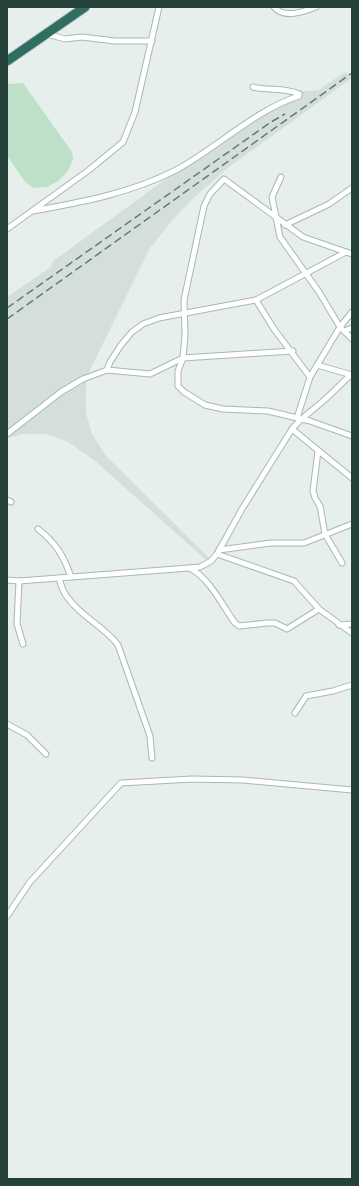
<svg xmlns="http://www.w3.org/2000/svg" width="359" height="1186" viewBox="0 0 359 1186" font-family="Ubuntu,sans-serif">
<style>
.built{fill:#d4dfda}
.green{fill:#bfe0c8}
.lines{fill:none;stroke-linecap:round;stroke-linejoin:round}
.street-casing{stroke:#a8b8b2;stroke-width:7}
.highway-casing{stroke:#c2cac8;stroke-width:11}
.street{stroke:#fff;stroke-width:5}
.highway{stroke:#2f6f62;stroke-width:9}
.rail{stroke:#5f7d75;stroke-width:1.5;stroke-dasharray:8 4;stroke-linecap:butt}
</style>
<rect width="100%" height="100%" fill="#e6efeb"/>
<!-- built -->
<polygon class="built" points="345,72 352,78 229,167 197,195 175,217 150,248 86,378 86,413 92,434 106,456 209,558 205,559 94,460 68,442 48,434 23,434 7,438 7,297 51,267 52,262 178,170 284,102 293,92 319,90"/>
<!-- green -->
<polygon class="green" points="23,83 72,152 73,159 68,171 58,181 47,187 34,188 26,183 7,156 7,84"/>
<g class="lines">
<defs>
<g id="street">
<path d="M 274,7 C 284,19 303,12 316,7"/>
<polyline points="47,34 65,39 82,37 115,41 152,41"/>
<path d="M 253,87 C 268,91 285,87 299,94"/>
<polyline points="281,177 272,197 280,237 319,292 340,327 352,339"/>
<path d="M 33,211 C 83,202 131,193 176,170 C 217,148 255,110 299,96 L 299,94"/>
<polyline points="285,225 329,204 352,188"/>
<polyline points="7,229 89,170 123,142 135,112 159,7"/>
<polyline points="352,254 303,237 224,179 210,194 204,206 184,300 185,335 183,358 178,371 178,386 184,392 205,405 223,409 268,411 310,421 352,436"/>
<polyline points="256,300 274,329 310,377"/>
<polyline points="344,331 352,328"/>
<polyline points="317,365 352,375"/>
<polyline points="107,370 110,362 121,345 132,332 143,324 159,318 256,300 346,252"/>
<polyline points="297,418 310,377 340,327 352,312"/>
<polyline points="292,429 352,478"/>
<polyline points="7,434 61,392 83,379 107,370 150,374 183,358 293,351"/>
<polyline points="318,451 313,491 315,498 320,506 325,534 342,563"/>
<polyline points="7,500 11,502"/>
<path d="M 38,529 C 55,542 64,556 71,577"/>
<polyline points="219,550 271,543 304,543 352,524"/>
<polyline points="217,554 294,581 319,609 352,633"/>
<path d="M 190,568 C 210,579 222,605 235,623 L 239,626 L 267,623 L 275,623 L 287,629 L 319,609"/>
<path d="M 59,578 C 61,585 63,593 68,598 C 81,617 104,626 118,645 L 150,736 L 152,758"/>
<path d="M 7,580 L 19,581 L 189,568 L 200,567 L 211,561 L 217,554 L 242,509 L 292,429 C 301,418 312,411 322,402 C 333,393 341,383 352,374"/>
<polyline points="19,581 17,624 23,644"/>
<polyline points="339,625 352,624"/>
<polyline points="295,713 306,696 333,691 352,685"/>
<polyline points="7,724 27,735 46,754"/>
<polyline points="7,916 30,882 121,783 192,779 243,780 352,790"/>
</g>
<polyline id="highway" points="7,61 85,7"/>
</defs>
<!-- street casing -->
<use href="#street" class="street-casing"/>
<!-- highway casing -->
<use href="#highway" class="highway-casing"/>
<!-- street -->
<use href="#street" class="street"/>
<!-- highway -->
<use href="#highway" class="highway"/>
<!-- rail -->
<g class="rail">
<polyline points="7,308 271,122 285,114"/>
<polyline points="7,319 352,73"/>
</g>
</g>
<!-- border -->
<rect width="359" height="1186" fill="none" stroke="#24423a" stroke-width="16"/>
</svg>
